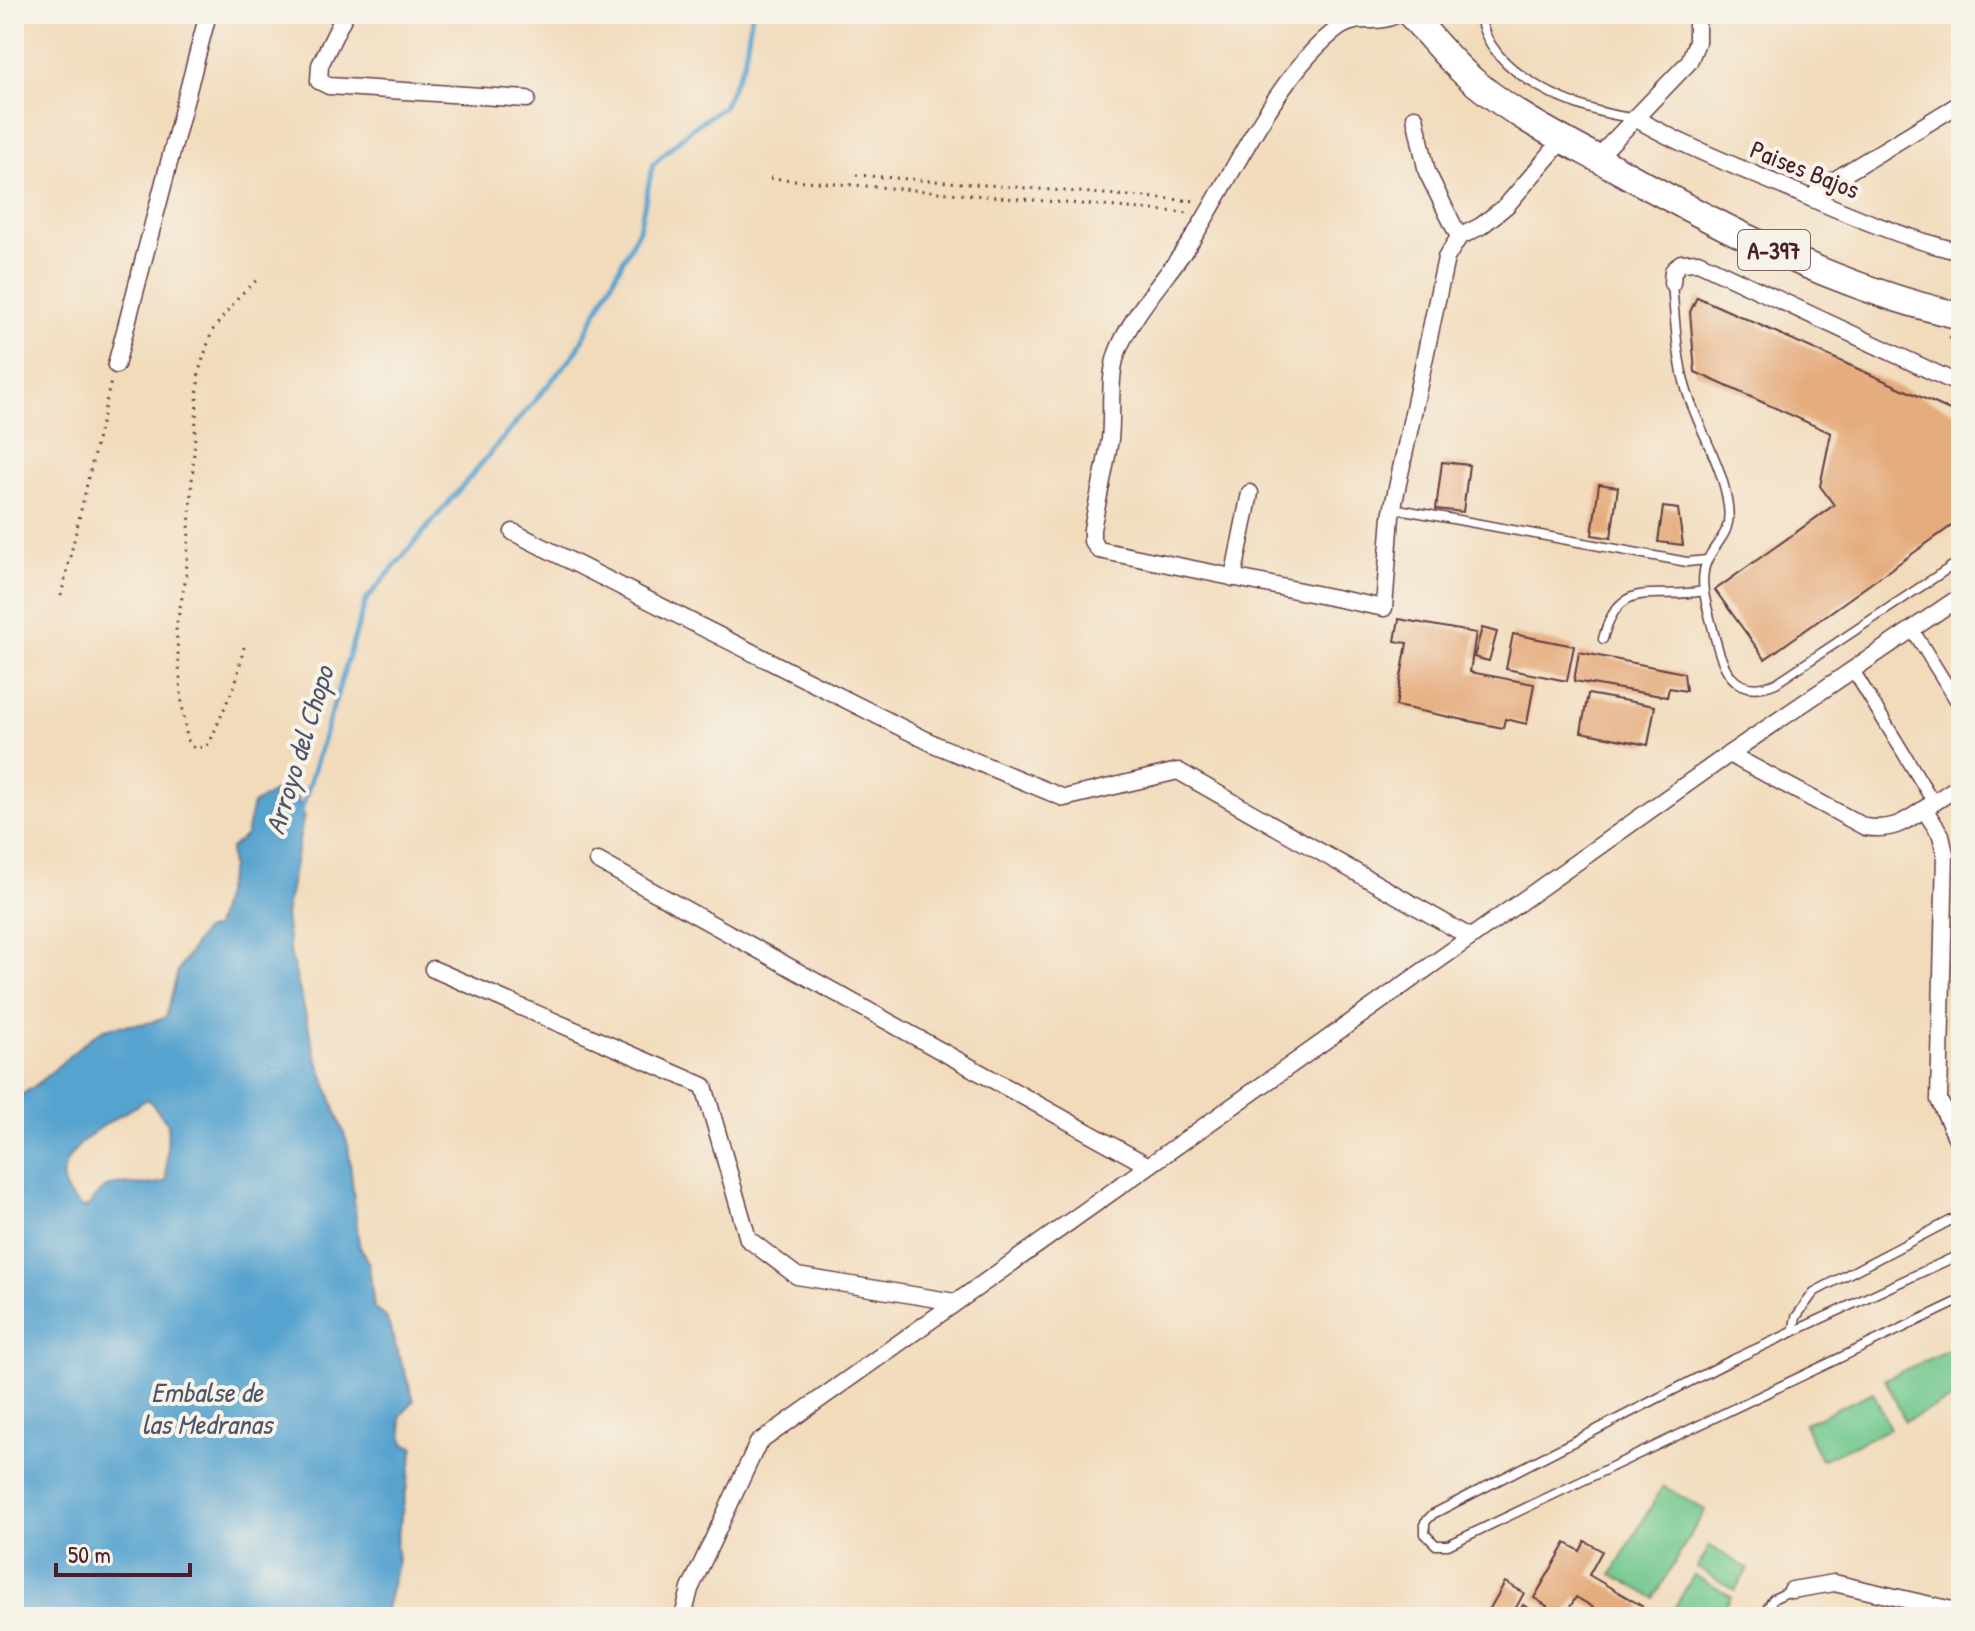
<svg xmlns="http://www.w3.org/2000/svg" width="1975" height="1631" viewBox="0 0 1975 1631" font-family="'Patrick Hand',sans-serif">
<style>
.green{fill:#70c88d;stroke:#5d745c;stroke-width:2}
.water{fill:#56a3cf;stroke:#50617d;stroke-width:2;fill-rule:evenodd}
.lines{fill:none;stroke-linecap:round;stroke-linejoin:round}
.stream{stroke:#56a3cf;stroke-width:5}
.building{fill:#e5ac7d}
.service-casing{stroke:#633b41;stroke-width:11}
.pedestrian-casing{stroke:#633b41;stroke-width:15}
.minor-casing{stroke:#633b41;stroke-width:19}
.primary-casing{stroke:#633b41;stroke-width:29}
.path{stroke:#633b41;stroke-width:3;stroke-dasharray:2 6;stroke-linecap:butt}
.service{stroke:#fff;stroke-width:8}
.pedestrian{stroke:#fff;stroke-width:12}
.minor{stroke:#fff;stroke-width:16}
.primary{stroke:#fff;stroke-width:26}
.labels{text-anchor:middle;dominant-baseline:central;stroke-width:8;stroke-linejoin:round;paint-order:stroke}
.shield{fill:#f7f3e8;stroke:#7e5f64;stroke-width:2}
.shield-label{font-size:24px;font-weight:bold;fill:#4a1f2b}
.street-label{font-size:26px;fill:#4a1f2b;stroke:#f7f3e8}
.water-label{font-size:28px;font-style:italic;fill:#4f546d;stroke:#f7f3e8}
</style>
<rect width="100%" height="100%" fill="#f7f3e8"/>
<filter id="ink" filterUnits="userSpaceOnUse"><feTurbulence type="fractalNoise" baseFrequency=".0125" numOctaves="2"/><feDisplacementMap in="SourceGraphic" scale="16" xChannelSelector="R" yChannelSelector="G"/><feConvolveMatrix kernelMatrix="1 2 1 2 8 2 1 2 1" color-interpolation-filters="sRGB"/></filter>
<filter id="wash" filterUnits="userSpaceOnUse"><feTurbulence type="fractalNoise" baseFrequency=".006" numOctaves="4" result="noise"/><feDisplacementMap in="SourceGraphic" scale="32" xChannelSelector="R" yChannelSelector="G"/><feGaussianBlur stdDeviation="1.8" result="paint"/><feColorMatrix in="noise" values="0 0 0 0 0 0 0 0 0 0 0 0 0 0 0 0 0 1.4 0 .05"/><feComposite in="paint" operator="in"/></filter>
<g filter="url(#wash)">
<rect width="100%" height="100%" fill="#f1dbbb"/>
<!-- green -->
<g class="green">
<polygon points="1961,1344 1961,1395 1905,1421 1885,1379"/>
<polygon points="1873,1392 1890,1429 1821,1460 1804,1424"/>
<polygon points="1663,1486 1705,1510 1654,1598 1612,1574"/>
<polygon points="1710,1546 1748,1569 1735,1590 1697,1568"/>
<polygon points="1694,1575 1731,1596 1719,1617 1669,1617"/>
</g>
<!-- water -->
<path class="water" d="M 286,785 L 293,788 L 304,815 L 285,915 L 289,948 L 315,1053 L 348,1145 L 359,1245 L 369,1264 L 374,1308 L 386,1317 L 414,1400 L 400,1417 L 404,1444 L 414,1447 L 396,1545 L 398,1560 L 384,1617 L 14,1617 L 14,1098 C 41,1088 72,1049 99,1032 C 117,1021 142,1029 166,1017 L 178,971 L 203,931 L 215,928 L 231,868 L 230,849 L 246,835 L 253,804 ZM 148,1099 L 168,1123 L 166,1181 C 148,1189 126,1180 107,1187 C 94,1192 95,1205 83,1208 C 21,1164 116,1118 148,1099 Z"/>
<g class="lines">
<!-- stream -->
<polyline class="stream" points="301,811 366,600 576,352 639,229 653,164 691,129 723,107 744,62 752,14"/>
</g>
<g id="blocks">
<!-- building -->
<g class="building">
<polygon points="1697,297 1961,415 1961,519 1765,659 1715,590 1834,505 1820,486 1831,433 1695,372 1690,312"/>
<polygon points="1442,462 1469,465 1463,512 1436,509"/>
<polygon points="1599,484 1618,487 1611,538 1592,535"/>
<polygon points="1663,507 1678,509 1683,545 1658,542"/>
<polygon points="1399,619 1476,633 1470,672 1534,684 1527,724 1505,719 1503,728 1396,706 1407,643 1395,641"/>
<polygon points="1482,628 1497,632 1489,661 1474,657"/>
<polygon points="1513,634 1574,646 1567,681 1506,669"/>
<polygon points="1579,652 1684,673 1686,691 1669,688 1667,697 1574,681"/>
<polygon points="1588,694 1655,706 1648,745 1581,732"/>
<polygon points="1585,1541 1602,1551 1589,1575 1642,1606 1636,1617 1610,1617 1576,1597 1564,1617 1516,1617 1523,1605 1541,1616 1547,1606 1534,1598 1566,1543 1580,1551"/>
<polygon points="1505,1582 1524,1593 1511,1617 1485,1617"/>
</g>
</g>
</g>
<g filter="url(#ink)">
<use href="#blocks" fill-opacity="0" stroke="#633b41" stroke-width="2"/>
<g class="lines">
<defs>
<g id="service">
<path d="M 1480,14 C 1486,75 1581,113 1634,118"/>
<path d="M 1672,283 C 1675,317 1676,352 1685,385 C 1696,426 1723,463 1728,506 C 1732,536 1716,540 1707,561 C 1698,581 1707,606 1712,626 C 1721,661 1729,702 1776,683 L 1961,560"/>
<polyline points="1393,508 1687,562 1707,560"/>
<path d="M 1603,639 C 1619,575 1655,601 1703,591"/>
<polyline points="1961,1254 1730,1361 1433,1514 1425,1522 1425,1534 1436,1545 1448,1545 1961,1300"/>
<polyline points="1793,1332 1796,1317 1814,1292 1961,1215"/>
<polyline points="1762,1617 1773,1599 1792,1590"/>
</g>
<g id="pedestrian">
<polyline points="1912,629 1961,708"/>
<polyline points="1853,670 1934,803"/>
</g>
<g id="minor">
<polyline points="345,14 320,65 319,81 329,86 527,99"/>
<path d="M 1397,14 C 1378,26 1359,14 1340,27 C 1279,70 1231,179 1191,241 C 1167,277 1132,313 1117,353 C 1108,379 1113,412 1110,439 C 1105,469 1098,499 1092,529 L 1092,541 L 1099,550 L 1384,608 L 1391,516 L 1446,258 L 1459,237 L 1481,226 L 1507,205 L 1563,139"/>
<polyline points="1415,117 1427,172 1459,237"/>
<path d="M 1635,118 C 1683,146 1735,166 1787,188 C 1843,212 1901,238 1961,252"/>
<polyline points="1597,158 1689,62 1697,42 1697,14"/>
<polyline points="1814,199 1818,190 1961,103"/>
<polyline points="1672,283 1673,271 1681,263 1698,262 1961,385"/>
<polyline points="116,365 208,14"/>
<polyline points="513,532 936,745 1064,798 1178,771 1470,937"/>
<polyline points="1233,578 1250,493"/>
<path d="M 1729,754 L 1865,827 C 1890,831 1903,824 1924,809"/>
<polyline points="1961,785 1924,809 1941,835 1945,854 1939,1100 1961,1148"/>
<polyline points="598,861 1147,1165"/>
<polyline points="433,969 704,1086 748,1239 797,1276 955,1302"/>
<polyline points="1792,1590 1834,1583 1961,1612"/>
<polyline points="683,1617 690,1589 758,1443 1729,754 1961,596"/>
</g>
<path id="primary" d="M 1410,14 C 1432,38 1452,64 1477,84 C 1517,117 1566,141 1611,166 C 1722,228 1837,288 1961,316"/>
</defs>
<!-- service casing -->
<use href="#service" class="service-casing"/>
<!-- pedestrian casing -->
<use href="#pedestrian" class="pedestrian-casing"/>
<!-- minor casing -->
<use href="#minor" class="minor-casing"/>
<!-- primary casing -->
<use href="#primary" class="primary-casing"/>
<!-- path -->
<g class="path">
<polyline points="856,175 1196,201"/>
<polyline points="770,178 1189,213"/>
<polyline points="1949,337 1961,346"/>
<polyline points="61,596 111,381"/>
<polyline points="244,647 236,681 210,742 206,747 194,748 187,739 182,704 176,628 186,577 199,371 212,331 239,296 260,277"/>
</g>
<!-- service -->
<use href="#service" class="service"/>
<!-- pedestrian -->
<use href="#pedestrian" class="pedestrian"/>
<!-- minor -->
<use href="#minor" class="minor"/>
<!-- primary -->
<use href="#primary" class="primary"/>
</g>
</g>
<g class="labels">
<!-- shield labels -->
<rect class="shield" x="1738" y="230" width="72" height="40" rx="6"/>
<g class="shield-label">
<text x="1774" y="250">A-397</text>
</g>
<!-- street labels -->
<g class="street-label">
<text transform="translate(1805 169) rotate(22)">Paises Bajos</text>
</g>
<!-- water labels -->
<g class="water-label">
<text transform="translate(299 750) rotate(-73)">Arroyo del Chopo</text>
<text x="207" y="1392">Embalse de<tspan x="207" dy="32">las Medranas</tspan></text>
</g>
</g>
<!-- margin -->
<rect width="1975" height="1631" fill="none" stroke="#f7f3e8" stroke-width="48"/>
<!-- scale -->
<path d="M56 1563v12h134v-12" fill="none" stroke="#4a1f2b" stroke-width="4"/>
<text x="68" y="1563" font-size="24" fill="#4a1f2b" stroke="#f7f3e8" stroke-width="6" paint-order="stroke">50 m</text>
</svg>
